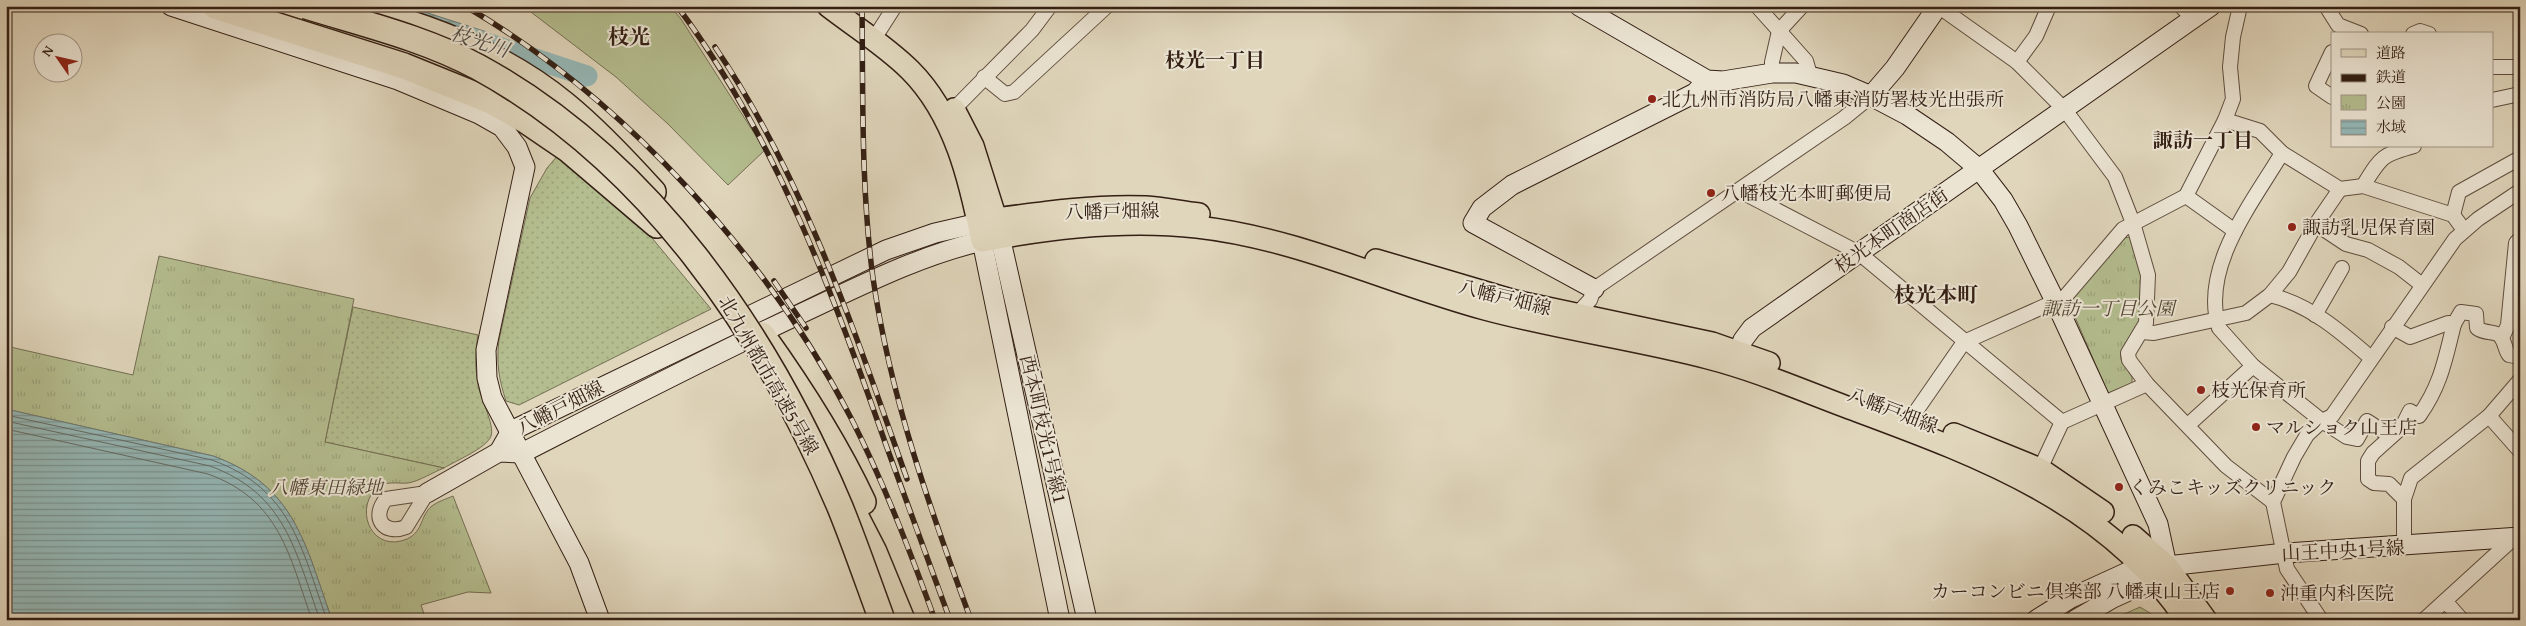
<svg xmlns="http://www.w3.org/2000/svg" width="2526" height="626" viewBox="0 0 2526 626" font-family="'Gentium Book Plus','Noto Serif JP',serif">
<style>
.grass{fill:url(#grass-dots);stroke:#746e52}
.park{fill:url(#park-tufts);stroke:#746e52}
.garden{fill:#b4bd8f;stroke:#746e52}
.water{fill:url(#water-rules);stroke:#6e7b76}
.lines{fill:none;stroke-linecap:round;stroke-linejoin:round}
.shore{stroke:#646c66;stroke-width:1}
.river{stroke:#95b8b7;stroke-width:21}
.street-casing{stroke:#5e4d3e;stroke-width:16}
.secondary-casing{stroke:#331f14;stroke-width:21}
.primary-casing{stroke:#331f14;stroke-width:24}
.highway-casing{stroke:#331f14;stroke-width:28}
.street{stroke:#ebe4d3;stroke-width:14}
.secondary{stroke:#ebe4d3;stroke-width:19}
.primary{stroke:#e0d6bc;stroke-width:21}
.highway{stroke:#e0d6bc;stroke-width:25}
.rail-casing{stroke:#331f14;stroke-width:5.5}
.rail{stroke:#ebe4d3;stroke-width:4;stroke-dasharray:11;stroke-linecap:butt}
.highway-bridge-casing{stroke:#331f14;stroke-width:28;stroke-linecap:butt}
.highway-bridge{stroke:#e0d6bc;stroke-width:25}
.poi-dot{fill:#8f2418;stroke:#ebe4d3;stroke-width:2}
.labels{text-anchor:middle;dominant-baseline:central;stroke-width:4;stroke-linejoin:round;paint-order:stroke}
.poi-label{font-size:19px;fill:#331f14;stroke:#ebe4d3;text-anchor:start}
.street-label{font-size:19px;fill:#331f14;stroke:#ebe4d3}
.park-label{font-size:19px;font-style:italic;fill:#534633;stroke:#ebe4d3}
.water-label{font-size:20px;font-style:italic;fill:#504d45;stroke:#ebe4d3}
.neighbourhood-label{font-size:20px;font-weight:bold;fill:#331f14;stroke:#ebe4d3}
.quarter-label{font-size:21px;font-weight:bold;fill:#331f14;stroke:#ebe4d3}
</style>
<defs>
<pattern id="grass-dots" width="8" height="8" patternUnits="userSpaceOnUse" patternTransform="scale(1.25)"><rect width="8" height="8" fill="#b4bd8f"/><path d="M2 2h.1M6 6h.1" fill="none" stroke="#9ba27a" stroke-width="1.8" stroke-linecap="round"/></pattern>
<pattern id="park-tufts" width="24" height="20" patternUnits="userSpaceOnUse" patternTransform="scale(1.25)"><rect width="24" height="20" fill="#b4bd8f"/><path d="M3 7l-1-3M5 7V3M7 7l1-3M15 17l-1-3M17 17v-4M19 17l1-3" fill="none" stroke="#9ba27a"/></pattern>
<pattern id="water-rules" width="6" height="5" patternUnits="userSpaceOnUse" patternTransform="scale(1.25)"><rect width="6" height="5" fill="#95b8b7"/><path d="M0 2.5h6" fill="none" stroke="#7a9594"/></pattern>
</defs>
<rect width="100%" height="100%" fill="#e0d6bc"/>
<filter id="stains"><feTurbulence type="fractalNoise" baseFrequency=".004" numOctaves="4"/><feColorMatrix values="0 0 0 0 .2 0 0 0 0 .09 0 0 0 0 .02 0 0 0 .5 -.17"/></filter>
<radialGradient id="worn" r=".72"><stop offset=".6" stop-color="#630" stop-opacity="0"/><stop offset="1" stop-color="#630" stop-opacity=".3"/></radialGradient>
<!-- grass -->
<g class="grass">
<path d="M 559,154 L 632,214 L 711,309 L 519,405 L 506,401 C 499,380 496,362 499,340 L 530,198 L 547,168 Z"/>
<path d="M 353,307 L 478,335 C 475,352 475,368 478,385 C 480,398 495,425 491,436 C 487,448 455,461 444,468 L 325,442 Z"/>
</g>
<!-- park -->
<g class="park">
<polygon points="2129,237 2133,239 2143,272 2140,324 2121,352 2121,359 2132,377 2132,383 2108,393 2068,301 2121,239"/>
<path d="M 159,256 L 354,299 L 325,442 L 444,468 C 433,472 420,481 408,483 C 398,484 383,480 375,489 C 354,514 374,553 407,539 C 424,531 420,515 432,506 C 437,502 446,499 453,496 L 491,593 L 468,592 L 421,605 L 426,620 L 332,620 C 305,545 296,486 213,456 L 6,409 L 6,346 L 133,375 Z"/>
<polygon points="2140,607 2153,615 2156,620 2111,620"/>
</g>
<!-- garden -->
<polygon class="garden" points="523,6 670,6 681,19 765,150 728,185 668,124 616,77"/>
<!-- water -->
<g class="water">
<polygon points="336,6 406,6 487,32 480,51"/>
<path d="M 6,409 L 213,456 C 296,486 305,545 332,620 L 6,620 Z"/>
</g>
<g class="lines">
<!-- shore -->
<g class="shore">
<path d="M 6,415 L 212,460 C 292,489 301,548 327,620"/>
<path d="M 6,421 L 210,466 C 286,494 295,551 320,620"/>
<path d="M 6,429 L 208,474 C 280,500 289,555 312,620"/>
</g>
<!-- river -->
<polyline class="river" points="471,38 587,76"/>
<defs>
<g id="street">
<polyline points="1757,6 1806,61 1810,75"/>
<polyline points="1938,6 2017,62 2065,110 2115,177 2133,223 2148,275 2146,323 2128,353 2129,360 2147,384 2226,466 2273,502"/>
<polyline points="2181,6 2193,19"/>
<polyline points="2326,6 2338,25 2361,34"/>
<polyline points="879,31 895,6"/>
<polyline points="2413,34 2420,31 2429,34"/>
<polyline points="2332,52 2316,86 2332,97"/>
<polyline points="2017,62 2036,36 2049,6"/>
<polyline points="2492,67 2520,67"/>
<polyline points="1772,73 1772,62 1779,31 1802,6"/>
<polyline points="984,77 1005,94 1014,92 1107,6"/>
<polyline points="2492,100 2520,94"/>
<polyline points="954,109 1032,30 1050,6"/>
<polyline points="2225,120 2260,131 2282,153 2340,189 2363,186 2453,215 2464,230"/>
<path d="M 2282,153 C 2253,202 2200,267 2219,328 L 2253,366 L 2322,421 L 2347,437 L 2357,439 L 2367,421 L 2390,436"/>
<path d="M 2363,186 C 2381,157 2381,155 2414,146"/>
<polyline points="1740,191 1859,253 2062,422 2147,384"/>
<polyline points="2186,196 2235,231"/>
<polyline points="2453,215 2459,192 2520,158"/>
<polyline points="2316,224 2346,244 2368,250 2399,267 2422,285"/>
<path d="M 2270,295 C 2310,305 2340,331 2371,358"/>
<polyline points="1576,315 1590,300 1594,289 1844,118 1871,96"/>
<polyline points="2315,315 2342,268"/>
<path d="M 2392,327 L 2410,337 L 2448,323 L 2454,324 L 2461,312 L 2476,314 L 2477,328 C 2485,334 2496,331 2500,336 C 2505,341 2505,350 2509,355 L 2520,357"/>
<polyline points="2142,332 2154,333 2246,313 2270,295 2289,272 2316,224 2340,189"/>
<polyline points="2502,338 2508,325 2516,243 2520,239"/>
<polyline points="2489,416 2520,451"/>
<polyline points="1912,417 1964,342 2065,297 2123,229 2186,196 2225,120 2233,99 2230,67 2233,37 2240,6"/>
<polyline points="2188,425 2253,366"/>
<polyline points="2040,469 2062,422"/>
<path d="M 427,493 L 406,527 C 383,536 371,517 386,499 Z"/>
<path d="M 2404,499 L 2389,484 L 2374,483 L 2368,479 L 2368,461 L 2373,453 L 2402,427 L 2410,411 L 2419,416 C 2441,385 2445,360 2454,324"/>
<polyline points="2404,546 2404,499 2411,478 2489,416 2520,380"/>
<polyline points="2445,601 2462,620"/>
<polyline points="2321,620 2287,569 2273,502 2294,457 2307,435 2322,421 2332,416 2455,239 2478,219 2520,191"/>
<polyline points="2424,620 2516,536"/>
</g>
<g id="secondary">
<polyline points="171,6 398,80 479,114 502,127 517,147 525,167 486,350 487,378 492,398 579,563 600,620"/>
<polyline points="1579,6 1707,80 1723,81 1772,73 1796,73 1843,84 1871,96 1907,115 1947,142 1979,169 2003,200 2018,226 2055,301 2158,524 2167,566"/>
<polyline points="1871,96 1895,68 1938,6"/>
<polyline points="1594,289 1473,223 1482,208 1512,185 1695,93 1707,80"/>
<polyline points="1733,365 1743,340 1752,328 2211,6"/>
<polyline points="499,452 511,431 886,250 935,233 996,219 1087,620"/>
<path d="M 427,493 L 499,452 L 522,453 C 614,406 706,358 800,314 C 860,286 918,256 982,241 L 1060,620"/>
<polyline points="2036,620 2071,598 2143,565 2167,566 2285,553 2520,537"/>
<polyline points="2075,620 2113,598 2155,579 2164,569"/>
</g>
<g id="primary">
<path d="M 828,6 C 855,27 886,46 910,70 C 955,115 970,181 982,241 C 1053,227 1125,219 1197,227 C 1297,238 1389,283 1485,309 C 1559,329 1635,339 1708,358 C 1755,370 1799,389 1844,406 C 1973,454 2106,500 2186,620"/>
<path d="M 954,109 L 973,146 L 996,219 C 1046,212 1096,205 1146,207 C 1163,208 1181,212 1199,214"/>
<polyline points="1376,260 1515,301 1712,343 1769,363"/>
<polyline points="1954,434 2040,469 2103,512"/>
<polyline points="2133,536 2167,566 2206,620"/>
</g>
<g id="highway">
<polyline points="215,6 404,66 493,102 525,120 569,150 657,225"/>
<path d="M 347,6 C 424,24 502,53 564,104 C 596,130 625,161 653,192"/>
<path d="M 762,335 C 800,388 835,442 863,502"/>
<polyline points="840,486 874,552 902,620"/>
</g>
</defs>
<!-- street casing -->
<use href="#street" class="street-casing"/>
<!-- secondary casing -->
<use href="#secondary" class="secondary-casing"/>
<!-- primary casing -->
<use href="#primary" class="primary-casing"/>
<!-- highway casing -->
<use href="#highway" class="highway-casing"/>
<!-- street -->
<use href="#street" class="street"/>
<!-- secondary -->
<use href="#secondary" class="secondary"/>
<!-- primary -->
<use href="#primary" class="primary"/>
<!-- highway -->
<use href="#highway" class="highway"/>
<defs>
<g id="rail">
<path d="M 465,6 C 623,98 768,257 851,418 C 884,483 910,551 935,620"/>
<path d="M 677,6 C 776,138 832,291 886,445 C 907,504 929,562 950,620"/>
<path d="M 862,6 C 863,96 861,189 873,278 C 890,396 930,509 971,620"/>
<path d="M 715,47 C 804,178 854,330 907,479"/>
<polyline points="774,281 806,328"/>
</g>
</defs>
<!-- rail casing -->
<use href="#rail" class="rail-casing"/>
<!-- rail -->
<use href="#rail" class="rail"/>
<defs>
<path id="highway-bridge" d="M 306,6 C 364,24 424,38 478,67 C 648,160 766,332 840,507 C 855,544 868,582 882,620"/>
</defs>
<!-- highway-bridge casing -->
<use href="#highway-bridge" class="highway-bridge-casing"/>
<!-- highway-bridge -->
<use href="#highway-bridge" class="highway-bridge"/>
</g>
<!-- markers -->
<g class="poi-dot">
<circle cx="1652" cy="99" r="5"/>
<circle cx="1711" cy="193" r="5"/>
<circle cx="2292" cy="227" r="5"/>
<circle cx="2201" cy="390" r="5"/>
<circle cx="2256" cy="427" r="5"/>
<circle cx="2119" cy="487" r="5"/>
<circle cx="2230" cy="591" r="5"/>
<circle cx="2270" cy="593" r="5"/>
</g>
<g class="labels">
<!-- poi labels -->
<g class="poi-label">
<text x="1662" y="99">北九州市消防局八幡東消防署枝光出張所</text>
<text x="1721" y="193">八幡枝光本町郵便局</text>
<text x="2302" y="227">諏訪乳児保育園</text>
<text x="2211" y="390">枝光保育所</text>
<text x="2266" y="427">マルショク山王店</text>
<text x="2129" y="487">くみこキッズクリニック</text>
<text x="2220" y="591" text-anchor="end">カーコンビニ倶楽部 八幡東山王店</text>
<text x="2280" y="593">沖重内科医院</text>
</g>
<!-- street labels -->
<g class="street-label">
<text transform="translate(1112 211) rotate(-1)">八幡戸畑線</text>
<text transform="translate(1891 230) rotate(-35)">枝光本町商店街</text>
<text transform="translate(1505 297) rotate(14)">八幡戸畑線</text>
<text transform="translate(769 375) rotate(60)">北九州都市高速5号線</text>
<text transform="translate(560 407) rotate(-27)">八幡戸畑線</text>
<text transform="translate(1893 410) rotate(21)">八幡戸畑線</text>
<text transform="translate(1044 429) rotate(77)">西本町枝光1号線1</text>
<text transform="translate(2343 550) rotate(-3)">山王中央1号線</text>
</g>
<!-- park labels -->
<g class="park-label">
<text x="2108" y="308">諏訪一丁目公園</text>
<text x="326" y="487">八幡東田緑地</text>
</g>
<!-- water labels -->
<g class="water-label">
<text transform="translate(480 41) rotate(18)">枝光川</text>
</g>
<!-- neighbourhood labels -->
<g class="neighbourhood-label">
<text x="1215" y="59">枝光一丁目</text>
<text x="2203" y="139">諏訪一丁目</text>
</g>
<!-- quarter labels -->
<g class="quarter-label">
<text x="629" y="36">枝光</text>
<text x="1936" y="294">枝光本町</text>
</g>
</g>
<!-- margin -->
<rect width="2526" height="626" fill="none" stroke="#e0d6bc" stroke-width="25"/>
<rect x="8" y="8" width="2511" height="611" fill="none" stroke="#331f14" stroke-width="2.5"/>
<rect x="12" y="12" width="2501" height="601" fill="none" stroke="#331f14"/>
<!-- legend -->
<rect x="2331" y="32" width="162" height="115" fill="#ebe4d3" stroke="#a19587"/>
<rect x="2341" y="49" width="25" height="8" fill="#e0d6bc" stroke="#a19587"/>
<text x="2376" y="58" font-size="15" fill="#331f14">道路</text>
<rect x="2341" y="74" width="25" height="8" fill="#331f14" stroke="#a19587"/>
<text x="2376" y="82" font-size="15" fill="#331f14">鉄道</text>
<rect x="2341" y="95" width="25" height="15" fill="url(#park-tufts)" stroke="#a19587"/>
<text x="2376" y="108" font-size="15" fill="#331f14">公園</text>
<rect x="2341" y="120" width="25" height="15" fill="url(#water-rules)" stroke="#a19587"/>
<text x="2376" y="132" font-size="15" fill="#331f14">水域</text>
<!-- north arrow -->
<g transform="translate(58 58) rotate(304)"><circle r="24" fill="#ebe4d3" stroke="#a19587"/>
<path d="M0-4L9 19L0 12L-9 19Z" fill="#8f2418"/>
<text y="-8" font-size="14" font-weight="bold" text-anchor="middle" fill="#331f14">N</text>
</g>
<rect width="100%" height="100%" filter="url(#stains)"/>
<rect width="100%" height="100%" fill="url(#worn)"/>
</svg>
